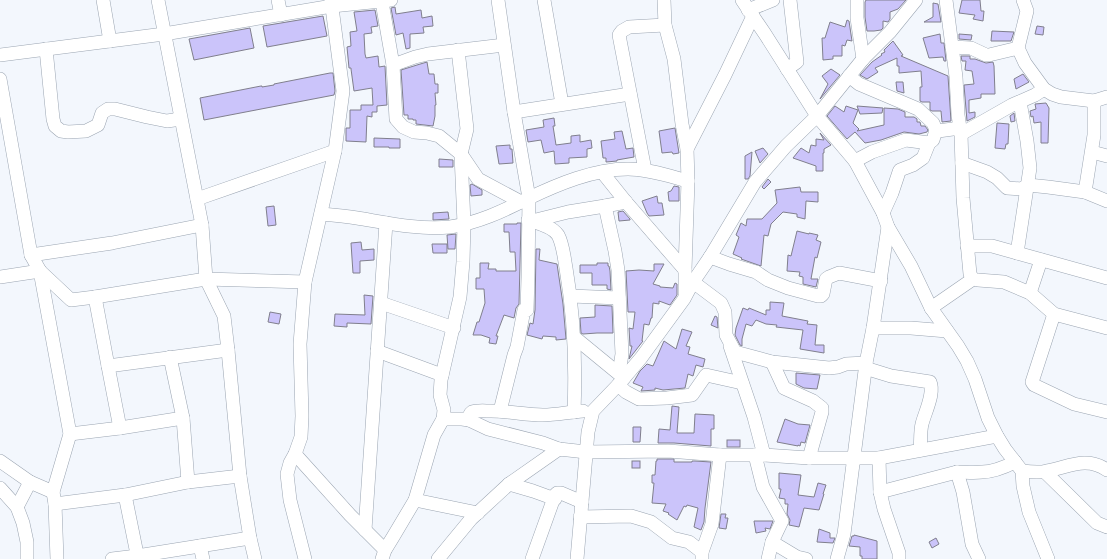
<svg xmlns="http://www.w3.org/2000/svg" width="1107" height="559" viewBox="0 0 1107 559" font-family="'Sofia Sans Condensed',sans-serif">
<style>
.building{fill:#cbc4fa;stroke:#807f8d}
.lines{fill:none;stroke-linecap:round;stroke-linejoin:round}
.minor-casing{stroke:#9ba5b2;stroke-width:14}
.minor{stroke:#fff;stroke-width:13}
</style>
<rect width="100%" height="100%" fill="#f3f7fd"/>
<!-- building -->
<g class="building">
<polygon points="866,0 906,0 898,9 890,12 890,19 888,22 883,21 883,28 881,30 874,31 867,31 865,17 865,2"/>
<polygon points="962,0 980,0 981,11 984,11 983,21 973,19 975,15 959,13"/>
<polygon points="933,3 938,4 941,22 924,22 933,17"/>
<polygon points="395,7 396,14 421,10 422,18 432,16 433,26 423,27 424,33 410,34 410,48 406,49 403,33 396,35 391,8"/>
<polygon points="375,10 378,26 371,27 372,33 364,34 365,54 366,58 378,56 379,67 385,66 387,105 377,106 377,112 372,112 372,117 367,116 366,142 346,141 346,128 350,128 350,110 361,110 361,105 373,105 372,88 354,91 351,69 351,68 349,68 347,47 351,46 350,32 357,31 354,12"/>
<polygon points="323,16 327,36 267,47 263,26"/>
<polygon points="847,20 849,21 852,41 847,40 845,46 842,45 842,56 833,56 833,59 823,60 822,38 825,38 830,22 845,27"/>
<polygon points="1037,26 1044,27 1043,35 1035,34"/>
<polygon points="250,28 254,48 194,60 189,39"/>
<polygon points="992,31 1014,32 1011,41 991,41"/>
<polygon points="940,34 941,43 944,43 946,61 944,61 943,57 929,58 923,38"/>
<polygon points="959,34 972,35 971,40 959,39"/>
<polygon points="893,41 903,55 901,56 948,76 951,121 942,122 941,111 932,111 930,110 930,102 922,102 920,101 920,87 922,87 921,71 899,73 899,66 897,66 897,58 875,68 878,72 867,79 860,75 872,62 882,55 881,54 885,52 884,50"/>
<polygon points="961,56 970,56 970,59 975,59 986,63 993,62 994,66 995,94 981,94 981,98 969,100 969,113 975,112 975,117 967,121 964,85 974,84 972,71 965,70 966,61 962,61"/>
<polygon points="427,62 429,74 434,74 435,84 438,84 438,93 435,93 436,105 435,105 435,116 433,126 416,124 416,120 413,120 413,119 408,119 408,115 404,115 401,70 417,65"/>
<polygon points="831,69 840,75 820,99 828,84 822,76"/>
<polygon points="330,73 333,73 335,91 334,95 204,120 200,98 261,86 262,86 262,87 274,85 274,84"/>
<polygon points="1023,74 1029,82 1016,89 1014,79"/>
<polygon points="896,82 903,82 904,93 897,91"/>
<polygon points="1046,103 1049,108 1048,143 1041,143 1041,122 1034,123 1033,116 1031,117 1030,111 1036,109 1035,104"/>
<polygon points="835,106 844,112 846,106 858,110 853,123 859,129 857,131 884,125 884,108 898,109 905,112 905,117 914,117 917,119 917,122 920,122 921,126 925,126 928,130 927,132 919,134 904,132 881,140 865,143 855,132 847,139 827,116"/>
<polygon points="857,106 883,108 882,113 860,114"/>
<polygon points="1014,113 1015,121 1011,122 1010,116"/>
<polygon points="554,118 555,126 553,126 556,145 571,143 571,136 580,135 580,142 591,140 592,148 587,149 587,157 569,158 569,163 555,164 554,151 544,153 541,140 528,142 526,130 544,127 543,120"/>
<polygon points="997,123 1009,124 1008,144 1006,144 1005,149 995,148"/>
<polygon points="675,128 679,153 673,154 672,152 662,153 659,131"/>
<polygon points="622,131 626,149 633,148 634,157 617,160 617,161 606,162 606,158 603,158 601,141 615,139 614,132"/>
<polygon points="820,133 831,145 824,149 824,153 823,153 823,171 816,171 816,166 793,158 801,148 809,153 811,145 816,146 816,139 824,140"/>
<polygon points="374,138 400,139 400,148 389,148 389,147 374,147"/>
<polygon points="510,145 510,149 512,149 513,163 499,164 496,146"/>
<polygon points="763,148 768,154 760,163 755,151"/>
<polygon points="752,152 750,176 748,179 745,179 745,156"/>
<polygon points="439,159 453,160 453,167 439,167"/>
<polygon points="768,179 771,182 764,189 762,187"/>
<polygon points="472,184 482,190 482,195 471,196 470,185"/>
<polygon points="674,186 679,187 679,201 669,201 668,192 671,191"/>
<polygon points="800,187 801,192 818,192 818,202 806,201 805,219 797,217 797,214 783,212 771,224 768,236 764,235 761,266 741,259 742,258 733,254 739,237 736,235 741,223 746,226 747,219 762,219 777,203 775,190"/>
<polygon points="657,196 658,203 662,203 664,215 649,216 647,213 642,201"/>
<polygon points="274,206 276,225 268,226 266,207"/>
<polygon points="623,211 630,219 630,220 619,221 618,212"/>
<polygon points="448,212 449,219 433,220 433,213"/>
<polygon points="517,223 521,223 519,304 516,308 514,318 504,315 496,336 498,336 496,344 489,343 490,338 481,335 473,335 477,322 479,322 485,303 484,289 476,289 476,278 480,278 480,263 489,263 488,269 496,269 496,271 516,271 515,252 510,252 509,232 504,232 504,224 517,224"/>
<polygon points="797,231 809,234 809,233 818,235 816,240 821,242 817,258 815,257 811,279 818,279 816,287 803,284 803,277 799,276 800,272 787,271 788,255 791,256"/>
<polygon points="456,234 455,249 448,249 447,235"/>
<polygon points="361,242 362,250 374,249 374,260 360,261 360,273 353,273 351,243"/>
<polygon points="432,244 447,244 447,253 433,253"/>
<polygon points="536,249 540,249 539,260 557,264 563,304 566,339 556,340 556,337 543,336 542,339 527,335 530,323 533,324 535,310"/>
<polygon points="597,263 608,263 608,266 609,266 610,271 611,290 607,289 607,285 592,285 592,273 580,273 580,265 597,265"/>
<polygon points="654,264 664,264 653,284 660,286 660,287 673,288 675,283 677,284 677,295 670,305 659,301 659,304 653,303 652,318 651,318 649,325 644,324 642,341 643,341 629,359 632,346 630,346 629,328 633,329 635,312 628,312 626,271 639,270 654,271"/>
<polygon points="364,295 373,296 371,324 347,323 347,327 334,326 335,314 365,315"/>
<polygon points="770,302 784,303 782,316 808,321 807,324 817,325 815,345 824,345 824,353 800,349 803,330 776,327 777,325 766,324 756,320 752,326 746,324 742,339 742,346 740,345 735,335 736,328 743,308 748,310 749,308 766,315 766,310 770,310"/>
<polygon points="595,305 612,306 613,333 597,333 583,334 581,333 580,318 595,317"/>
<polygon points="270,312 281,314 279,324 268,322"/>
<polygon points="715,316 717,317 718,328 711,325"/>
<polygon points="682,329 692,332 686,346 690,347 688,354 705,359 703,367 696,365 693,376 688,374 685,388 663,390 655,388 655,390 641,391 643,387 633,383 640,371 647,364 653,366 664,341 676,349"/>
<polygon points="796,373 820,375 817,389 804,388 796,384"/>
<polygon points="672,406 679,407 677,433 694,433 695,414 714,415 714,429 711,429 711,446 674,443 658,443 659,429 670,430"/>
<polygon points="785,419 798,424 810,425 805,443 801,442 800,446 798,445 798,446 777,442"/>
<polygon points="633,427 641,427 640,442 633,442"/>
<rect x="727" y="440" width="13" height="7"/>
<polygon points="657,459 674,459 674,462 692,462 692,461 695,461 711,462 705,508 704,522 701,530 694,527 698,508 687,505 686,507 684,506 677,520 668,514 669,513 663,511 666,504 652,503 654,483 652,483 652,475 655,475 656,461 657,461"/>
<rect x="632" y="461" width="8" height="7"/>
<polygon points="779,473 801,475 798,495 814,497 818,483 826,485 823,494 824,494 819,510 804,508 799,527 789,525 790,520 787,514 788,504 785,504 785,499 779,498 781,489 779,489"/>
<polygon points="721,514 726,514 725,518 728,518 726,529 719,528"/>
<polygon points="754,521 773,521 770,529 765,528 766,531 756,533"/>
<polygon points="819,529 830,533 830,538 835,538 833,543 817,542"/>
<polygon points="854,535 877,541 877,559 862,559 862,556 860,556 860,547 849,546 852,536 854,536"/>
<polygon points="936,538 939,544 932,548 929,542"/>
</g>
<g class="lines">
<defs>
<g id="minor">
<polyline points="103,0 110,41"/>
<polyline points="158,0 202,225 206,279 224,316 228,350 240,476 250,538 255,559"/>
<polyline points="278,0 281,15"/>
<polyline points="498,0 514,112 529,198 528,277 527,310 524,310 517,347 514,355 500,411"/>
<polyline points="544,0 562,104"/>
<polyline points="664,0 665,25 674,59 682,124 687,149 688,181 685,270 685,294"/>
<polyline points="742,0 765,34 817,116 855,161 883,213 888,227 911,266 931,308 958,346 967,361 975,379 988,418 997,436 1005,449 1022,471 1023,486 1029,512 1048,559"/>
<polyline points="857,0 857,18 863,59"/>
<polyline points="946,0 956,77 958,115 961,134 963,198 970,274 973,279 978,280 1004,282 1030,293 1054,314 1107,328"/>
<polyline points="1023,0 1027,11 1018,48 1025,63 1044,89 1052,94 1061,97 1094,101 1107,97"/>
<polyline points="382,2 393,65 396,119 403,127 414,132 427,133 439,136 461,154 478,179 521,202"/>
<polyline points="748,10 773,0"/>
<polyline points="952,47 971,48 986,55 989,55 1018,48"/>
<polyline points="46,49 53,119 55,126 61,131 68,132 86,131 98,125 102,113 108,109 115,109 147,117 167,121 174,120 180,118"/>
<polyline points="0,55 164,34 332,6 391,0"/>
<polyline points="393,65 415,57 428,54 504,45"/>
<polyline points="787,69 797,62 790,0"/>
<polyline points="849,76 859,84 918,109 933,123 936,130 938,131 960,128"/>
<polyline points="0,79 31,255 40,271 70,434 53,492 55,504 57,559"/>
<polyline points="514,112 630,94"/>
<polyline points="961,134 1012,105 1035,95 1044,89"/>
<polyline points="687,149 725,75 753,16"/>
<polyline points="1092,152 1107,156"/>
<polyline points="855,161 872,152 906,140 929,143 933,140 936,130"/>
<polyline points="962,163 987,172 997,178 1007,188 1022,189 1028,185 1048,187 1085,192 1107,201"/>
<polyline points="645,170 619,35 622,31 629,27 665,25"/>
<polyline points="602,172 626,202 685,270"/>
<polyline points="1085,192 1094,135 1094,101"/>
<polyline points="197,199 335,151"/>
<polyline points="883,213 892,193 899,172 900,170 913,165 923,158 929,143"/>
<path d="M 321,214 C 333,215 345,216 357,218 C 388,223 419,230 450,227 C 478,223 503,211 527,199 C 558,184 594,169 628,169 C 648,169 669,176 688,181"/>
<path d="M 528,220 C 537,223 552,226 558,235 C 563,244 564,257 566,268 C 574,315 576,363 574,412"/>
<polyline points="532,221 568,212 605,206"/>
<polyline points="967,246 992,246 1107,278"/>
<polyline points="1017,253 1030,168 1027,141 1020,102"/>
<polyline points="31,255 112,243 202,225"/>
<polyline points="710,257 729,264 756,272 768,280 788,288 818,296 821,296 823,294 826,279 829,277 839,273 881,281"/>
<polyline points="0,277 40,271 71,300 95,297 206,279 305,282"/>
<polyline points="693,282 721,303 725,312 726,335 735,352 772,362 829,368 838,367 846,364 866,363"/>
<polyline points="1030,293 1041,260"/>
<polyline points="571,296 619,298"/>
<polyline points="95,297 108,366 120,428"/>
<polyline points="381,303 454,328"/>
<polyline points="931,308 973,279"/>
<polyline points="1054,314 1033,379 1032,382 1034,385 1074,404 1107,412"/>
<polyline points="873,328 911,328 947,331"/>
<polyline points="574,337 624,378"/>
<polyline points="730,346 754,417 764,455"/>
<polyline points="377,351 442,375"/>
<polyline points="170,357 183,418 188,482"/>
<polyline points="772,362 784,388 813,401 822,408 822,412 809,458"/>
<polyline points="108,366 228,350"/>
<path d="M 865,368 L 891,376 L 930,382 C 935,393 925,412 922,424 C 920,432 921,442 920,450"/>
<polyline points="619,373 622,354 618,270 615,251 605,206 626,202"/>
<polyline points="618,385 626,392 639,399 667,398 692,395 706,375 742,383"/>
<polyline points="443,419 462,419 469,420 488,429 543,443 559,449"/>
<path d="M 469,420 C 469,417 469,414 472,412 C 477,410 485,411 491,411 C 508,411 526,415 543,415 C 556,415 569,412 583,411"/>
<polyline points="70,434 120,428 183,418"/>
<polyline points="295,454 350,515 385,550"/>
<polyline points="755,455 763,487 782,521 772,542 768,559"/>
<polyline points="879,458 880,492 884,509 899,553 899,559"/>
<polyline points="0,461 30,482 53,492"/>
<path d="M 1022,471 C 1030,472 1040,473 1047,471 C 1069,467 1086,456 1107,470"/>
<polyline points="957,472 963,492 972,544 979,559"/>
<polyline points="1045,472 1097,523 1107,527"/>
<polyline points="509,484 533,491 555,499"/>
<polyline points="0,488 17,507 23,523 27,542 27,559"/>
<path d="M 880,492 L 957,472 C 965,472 974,473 982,472 C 994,472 1005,467 1015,462"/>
<polyline points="125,495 138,559"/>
<polyline points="415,500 478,513"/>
<polyline points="55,504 125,495 188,482 240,476"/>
<polyline points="17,507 30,482"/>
<polyline points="580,517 631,516 651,522 672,538 689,542 702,552"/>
<polyline points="365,530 386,223"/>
<polyline points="772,542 797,557 806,559"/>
<polyline points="200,546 203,559"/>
<polyline points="112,559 137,556 250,538"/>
<polyline points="305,559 290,500 287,474 290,463 295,454 301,437 302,416 300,344 305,282 335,151 343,91 331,0"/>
<polyline points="382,559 385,550 393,537 415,500 434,435 443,419 444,410 440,395 441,380 460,297 463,262 464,224 461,154 467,129 458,50"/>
<polyline points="438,559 471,519 509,484 559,449 586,452 668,451 720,455 764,455 809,458 879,458 997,436"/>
<polyline points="532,559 555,495 557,493 561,493 582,502"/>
<polyline points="577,559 588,432 593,411 618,385 641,358 684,299 693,282 710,257 755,182 786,146 817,116 863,59 890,32 916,0"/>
<polyline points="702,559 702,552 712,524 720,455"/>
<polyline points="837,559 844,534 866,363 873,328 888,227"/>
</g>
</defs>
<!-- minor casing -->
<use href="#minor" class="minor-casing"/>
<!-- minor -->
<use href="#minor" class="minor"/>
</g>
</svg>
